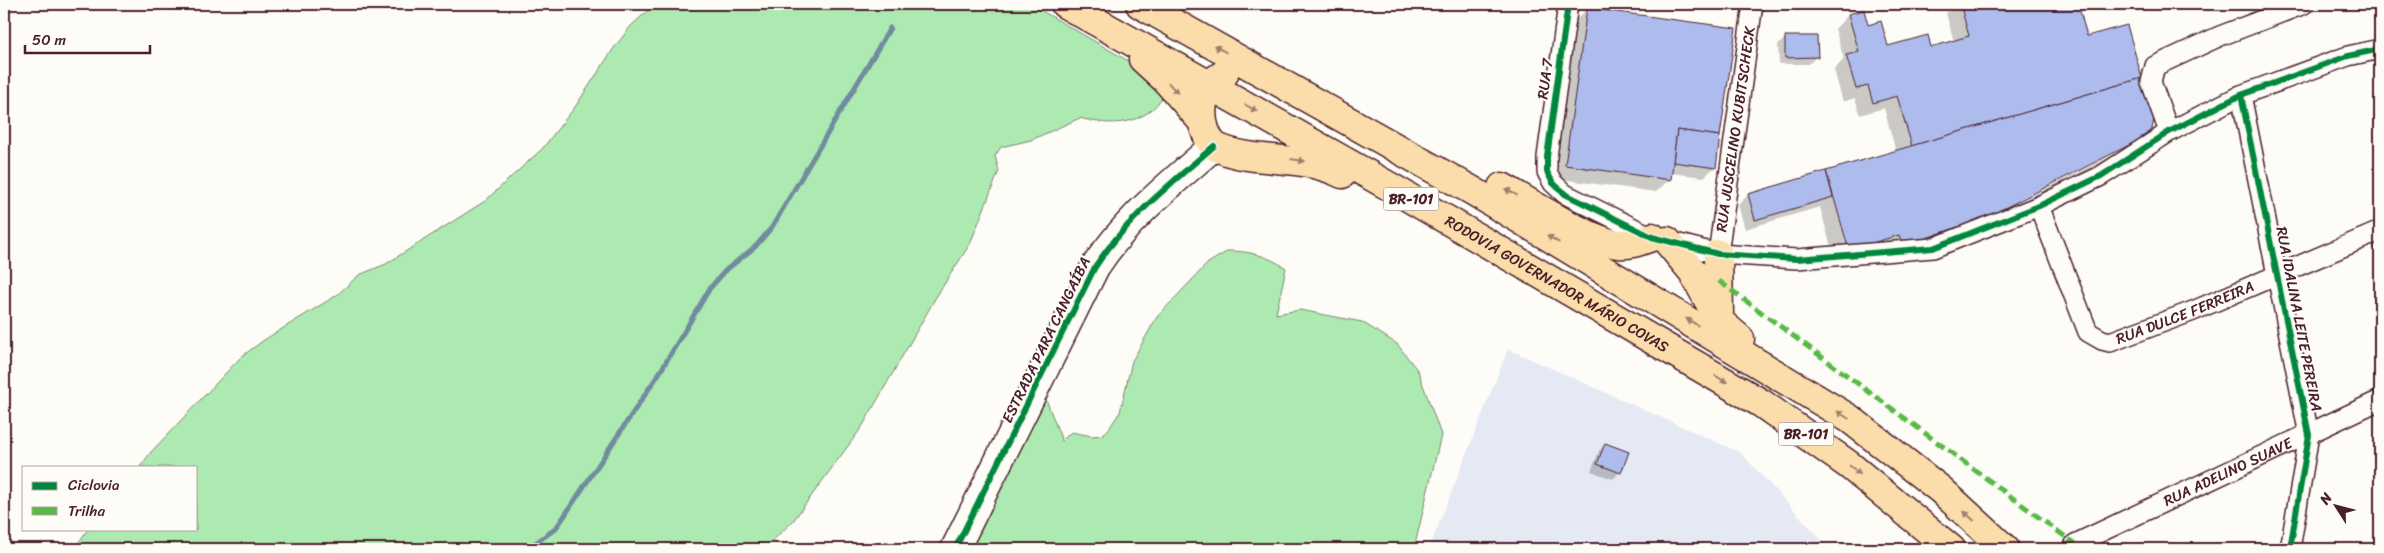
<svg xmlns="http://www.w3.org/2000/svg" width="2384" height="553" viewBox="0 0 2384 553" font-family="Sriracha,sans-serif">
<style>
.built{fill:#e5e9f4}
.green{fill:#adeab1;stroke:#7c846e}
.shadow{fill:#0003;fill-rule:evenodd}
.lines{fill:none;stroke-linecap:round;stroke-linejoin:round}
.stream{stroke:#708c9e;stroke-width:5}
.building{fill:#adbcec;stroke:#4a1f2b}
.street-casing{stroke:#4a1f2b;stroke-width:22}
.secondary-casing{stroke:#4a1f2b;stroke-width:31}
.highway-casing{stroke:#4a1f2b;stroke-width:31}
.street{stroke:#fdfcf7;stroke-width:19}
.secondary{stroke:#fdfcf7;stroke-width:28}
.highway{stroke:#fbddab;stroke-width:28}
.quiet{stroke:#58b947;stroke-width:5;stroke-dasharray:10 5;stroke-linecap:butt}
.cycleway-casing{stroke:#fdfcf7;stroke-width:9}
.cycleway{stroke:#00873e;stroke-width:6}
.oneway{fill:#a27e6b}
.labels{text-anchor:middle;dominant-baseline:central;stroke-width:4.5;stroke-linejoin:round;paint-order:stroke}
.shield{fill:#fdfcf7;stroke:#806168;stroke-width:1}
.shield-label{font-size:14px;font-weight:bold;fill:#4a1f2b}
.street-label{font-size:15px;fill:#4a1f2b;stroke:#fdfcf7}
</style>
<rect width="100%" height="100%" fill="#fdfcf7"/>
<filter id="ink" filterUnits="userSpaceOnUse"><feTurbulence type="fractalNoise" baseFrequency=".02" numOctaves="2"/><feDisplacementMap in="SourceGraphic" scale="10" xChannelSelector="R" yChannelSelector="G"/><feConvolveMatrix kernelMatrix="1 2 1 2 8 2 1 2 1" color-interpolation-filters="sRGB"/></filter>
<g filter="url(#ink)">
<!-- built -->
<polygon class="built" points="1508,349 1741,453 1830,549 1429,549"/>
<!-- green -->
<g class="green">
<path d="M 655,4 L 1030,4 L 1156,77 L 1164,94 C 1147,126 1110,127 1080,118 L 1031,140 L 1001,147 L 995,156 L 999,171 L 970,244 L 936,297 L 862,427 L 793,521 L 764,549 L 74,549 L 88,529 L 196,529 L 196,467 L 140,467 L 151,452 L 241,357 L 264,340 L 337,295 L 359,275 L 386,264 L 485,201 L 542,149 L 575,107 L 614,48 L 631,26 Z"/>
<path d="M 1228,251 C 1250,251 1268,256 1286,268 L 1276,314 L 1300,310 L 1362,322 L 1397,344 L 1418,371 L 1441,435 L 1414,549 L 939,549 L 1032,363 L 1062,441 L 1071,432 L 1092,436 L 1102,435 L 1108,430 L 1120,412 L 1132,361 L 1157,317 L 1208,263 Z"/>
</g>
<!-- shadow -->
<g class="shadow">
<path d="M 1955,4 L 2077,4 L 2086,38 L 2126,26 L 2153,119 L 2150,133 L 2136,147 L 1973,230 L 1890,258 L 1886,247 L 1835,262 L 1820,207 L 1745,229 L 1738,205 L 1748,195 L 1896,152 L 1884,108 L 1860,115 L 1855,98 L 1843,102 L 1834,70 L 1844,59 L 1835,29 L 1848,15 L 1863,11 L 1868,27 L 1880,23 L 1887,48 L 1927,36 L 1930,49 L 1954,42 L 1946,13 ZM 2140,138 L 2140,141 L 1982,221 L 1981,218 Z"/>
<polygon points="1587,9 1715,167 1704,177 1670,173 1670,179 1656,192 1552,178 1574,22"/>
<polygon points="1785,38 1816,57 1809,64 1779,64 1778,45"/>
<polygon points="1605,445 1620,472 1613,479 1591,471 1599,451"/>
</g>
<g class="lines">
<!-- stream -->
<polyline class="stream" points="527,549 555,529 561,521 660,372 710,288 726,270 756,246 772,227 890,28"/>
</g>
<!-- building -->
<g class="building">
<polygon points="1960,4 2078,4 2087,36 2127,25 2142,78 1912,146 1897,96 1873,103 1868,86 1856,89 1846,55 1859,52 1848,14 1864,10 1868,25 1881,21 1888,46 1928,35 1931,47 1969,36"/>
<polygon points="1587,8 1736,28 1720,136 1677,130 1671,180 1565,165"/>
<polygon points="1785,36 1817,36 1818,57 1785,58"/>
<polygon points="2142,78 2154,119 2151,134 1987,217 1903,246 1899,235 1849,250 1826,171"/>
<polygon points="1677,130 1720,136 1716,168 1673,162"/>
<polygon points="1826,171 1833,197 1755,220 1748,194"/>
<polygon points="1605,443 1629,452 1621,473 1597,464"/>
</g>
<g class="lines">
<defs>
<g id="street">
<polyline points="1568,4 1547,157 1547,172 1553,183 1565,194 1652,237 1718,254 1797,259 1933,248 2039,206 2101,176 2169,132 2241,95 2348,56 2380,49"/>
<polyline points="2241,95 2309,435 2290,549"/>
<polyline points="2169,132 2151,82 2155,66 2220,36 2304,4"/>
<path id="s1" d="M 2039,206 L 2088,332 L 2102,340 L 2110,342 L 2193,311 L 2380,231"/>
<path id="s2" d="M 1718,254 L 1753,4"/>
<path id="s3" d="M 2080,549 L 2075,544 L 2380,400"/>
</g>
<path id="secondary" d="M 955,549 L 1095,267 C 1127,218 1171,184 1214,146"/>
<g id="highway">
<path id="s4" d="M 1065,4 L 1394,189 L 1761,403 L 1849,465 L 1951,549"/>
<polyline points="1140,4 1473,191 1850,419 1941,490 2005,549"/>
<polyline points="1143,59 1166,80 1201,120"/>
<path d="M 1224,74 L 1209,84 C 1199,106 1199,127 1214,146 C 1256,166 1298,152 1342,174"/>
<path d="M 1502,187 C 1528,201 1592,243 1619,244 C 1631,245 1641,241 1652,237"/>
<polyline points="1667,241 1693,272 1720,322 1740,339"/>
<polyline points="1718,254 1719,313"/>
</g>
</defs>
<!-- street casing -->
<use href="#street" class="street-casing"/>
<!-- secondary casing -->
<use href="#secondary" class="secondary-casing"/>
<!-- highway casing -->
<use href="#highway" class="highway-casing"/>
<!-- street -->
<use href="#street" class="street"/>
<!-- secondary -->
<use href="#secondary" class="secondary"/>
<!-- highway -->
<use href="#highway" class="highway"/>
<!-- quiet -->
<polyline class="quiet" points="1719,281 2075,544"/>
<defs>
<g id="cycleway">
<polyline points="1568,4 1547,157 1547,172 1553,183 1565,194 1652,237 1718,254 1797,259 1933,248 2039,206 2101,176 2169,132 2241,95 2348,56 2380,49"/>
<polyline points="2241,95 2309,435 2290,549"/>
<path d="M 955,549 L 1095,267 C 1127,218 1171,184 1214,146"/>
</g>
</defs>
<!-- cycleway casing -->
<use href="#cycleway" class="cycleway-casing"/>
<!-- cycleway -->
<use href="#cycleway" class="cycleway"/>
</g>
<!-- one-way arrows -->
<defs><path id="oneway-solid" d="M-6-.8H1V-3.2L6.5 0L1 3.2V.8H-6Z" transform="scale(1.25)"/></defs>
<g class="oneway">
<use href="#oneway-solid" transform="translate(1220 49) rotate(-151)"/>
<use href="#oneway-solid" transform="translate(1173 88) rotate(48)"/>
<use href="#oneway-solid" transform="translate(1251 108) rotate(30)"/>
<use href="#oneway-solid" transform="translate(1298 160) rotate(8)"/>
<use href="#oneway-solid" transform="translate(1511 192) rotate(-151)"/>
<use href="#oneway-solid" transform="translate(1553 239) rotate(-149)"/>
<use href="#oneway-solid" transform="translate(1692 322) rotate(-149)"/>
<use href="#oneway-solid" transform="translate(1721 379) rotate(30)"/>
<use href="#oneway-solid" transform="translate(1843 415) rotate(-148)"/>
<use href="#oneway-solid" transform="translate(1855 470) rotate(39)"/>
<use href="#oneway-solid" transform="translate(1969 516) rotate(-138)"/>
</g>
</g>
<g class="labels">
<!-- shield labels -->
<g class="shield">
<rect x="1383.5" y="187.5" width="55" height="23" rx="4"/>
<rect x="1778.5" y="422.5" width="55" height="23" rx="4"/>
</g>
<g class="shield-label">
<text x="1411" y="199">BR-101</text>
<text x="1806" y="434">BR-101</text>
</g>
<!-- street labels -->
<g class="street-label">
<text transform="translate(1545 79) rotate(-82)">RUA 7</text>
<text stroke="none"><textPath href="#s2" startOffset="126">RUA JUSCELINO KUBITSCHECK</textPath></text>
<text stroke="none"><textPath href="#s4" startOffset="566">RODOVIA GOVERNADOR MÁRIO COVAS</textPath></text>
<text stroke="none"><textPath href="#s1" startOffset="240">RUA DULCE FERREIRA</textPath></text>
<text transform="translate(2299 319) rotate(79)">RUA IDALINA LEITE PEREIRA</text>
<text transform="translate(1046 340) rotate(-64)">ESTRADA PARA CANGAÍBA</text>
<text stroke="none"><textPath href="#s3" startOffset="176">RUA ADELINO SUAVE</textPath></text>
</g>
</g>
<!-- margin -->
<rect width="2384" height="553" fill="none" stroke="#fdfcf7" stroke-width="20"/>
<rect x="10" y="10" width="2364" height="533" fill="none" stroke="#4a1f2b" stroke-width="2" filter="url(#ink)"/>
<!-- legend -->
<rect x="22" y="466" width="175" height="65" fill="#fdfcf7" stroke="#b5a4a5"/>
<rect x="32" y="482" width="25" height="8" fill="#00873e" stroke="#b5a4a5"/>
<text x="68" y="490" font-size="15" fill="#4a1f2b">Ciclovia</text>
<rect x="32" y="507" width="25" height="8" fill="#58b947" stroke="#b5a4a5"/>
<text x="68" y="516" font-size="15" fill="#4a1f2b">Trilha</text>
<!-- north arrow -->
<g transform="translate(2336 506) rotate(306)" stroke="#fdfcf7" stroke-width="4" paint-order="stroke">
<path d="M0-4L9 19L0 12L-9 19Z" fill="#4a1f2b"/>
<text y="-8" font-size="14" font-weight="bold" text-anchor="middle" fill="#4a1f2b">N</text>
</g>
<!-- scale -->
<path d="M25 45v8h125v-8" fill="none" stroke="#4a1f2b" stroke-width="2.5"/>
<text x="32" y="45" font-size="15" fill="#4a1f2b" stroke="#fdfcf7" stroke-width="4" paint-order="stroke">50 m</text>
</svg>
